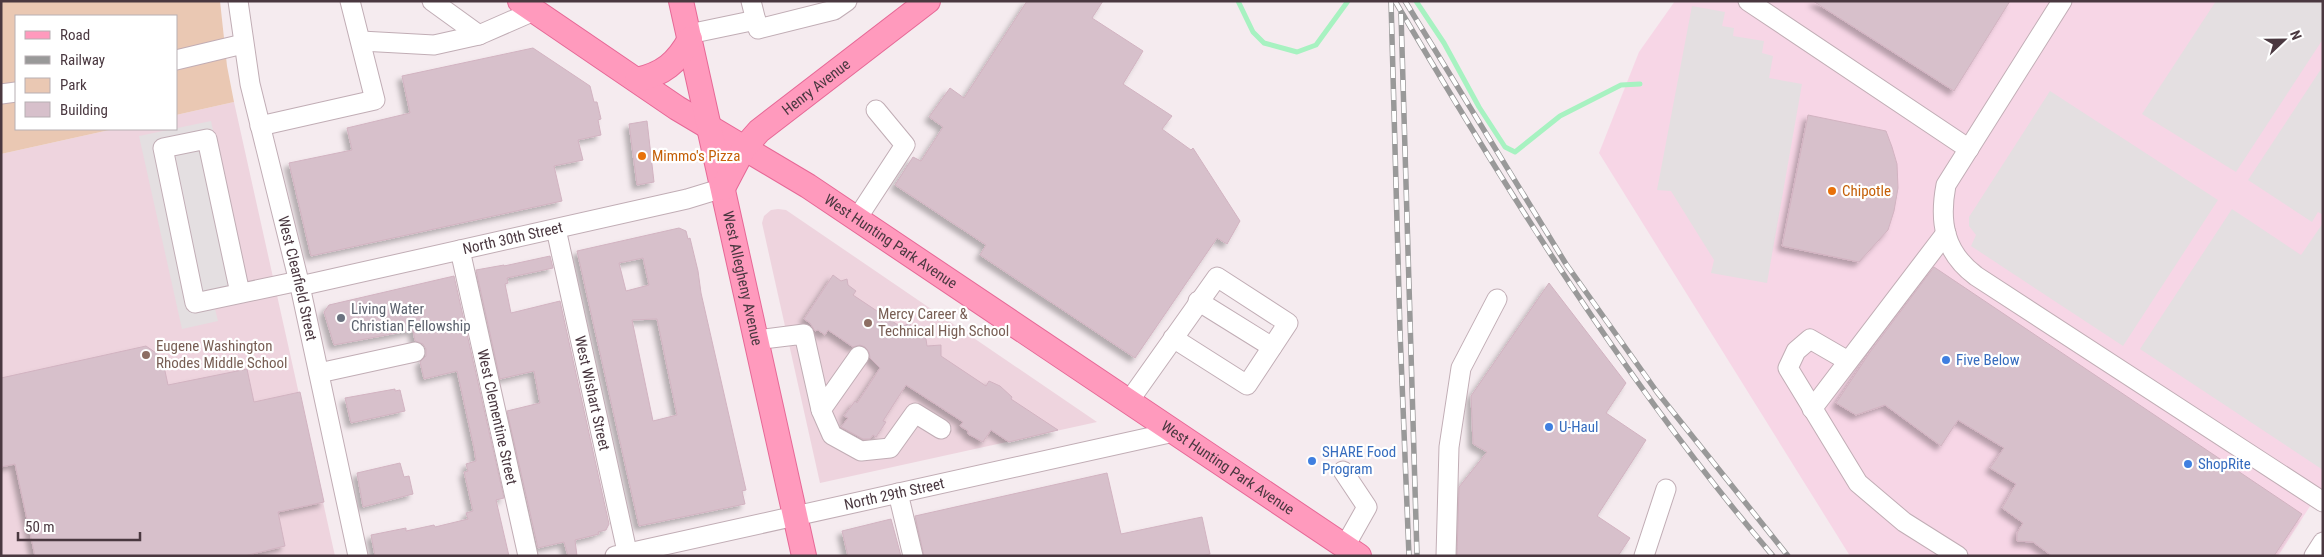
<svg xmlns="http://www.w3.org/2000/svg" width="2324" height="557" viewBox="0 0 2324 557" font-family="'Roboto Condensed',sans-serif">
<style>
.commercial{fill:#f7d6e6}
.education{fill:#eed4de}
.green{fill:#eac8b3}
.parking{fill:#e4dfe1}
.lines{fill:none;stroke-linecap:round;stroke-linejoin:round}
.stream{stroke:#a7f2c1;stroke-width:5}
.building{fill:#d7c0cb;stroke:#d2b3c1;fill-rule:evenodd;filter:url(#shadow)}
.minor-casing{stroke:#c1adb5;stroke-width:21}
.major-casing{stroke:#e66896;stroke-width:26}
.minor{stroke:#fff;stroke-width:19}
.major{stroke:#ff9abd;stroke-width:24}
.rail-casing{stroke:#999;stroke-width:5.5}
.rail{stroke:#fff;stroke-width:4;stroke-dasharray:11;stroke-linecap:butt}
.food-dot{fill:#e8710a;stroke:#fff;stroke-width:2}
.worship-dot{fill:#6b7280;stroke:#fff;stroke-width:2}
.education-dot{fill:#8d6e63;stroke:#fff;stroke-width:2}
.shop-dot{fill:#3f7fe0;stroke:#fff;stroke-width:2}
.labels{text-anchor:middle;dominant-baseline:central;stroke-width:4.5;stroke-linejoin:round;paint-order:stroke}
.street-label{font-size:15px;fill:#4a3840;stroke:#fff}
.food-label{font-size:15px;fill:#c56008;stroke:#fff;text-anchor:start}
.worship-label{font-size:15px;fill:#5b616d;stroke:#fff;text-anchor:start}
.education-label{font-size:15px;fill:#785e54;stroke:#fff;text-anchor:start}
.shop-label{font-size:15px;fill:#366cbe;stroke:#fff;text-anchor:start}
</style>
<defs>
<filter id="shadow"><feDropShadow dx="-4.5" dy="4.5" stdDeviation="2.5" flood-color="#0004"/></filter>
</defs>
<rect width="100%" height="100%" fill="#f5ebef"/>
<!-- commercial -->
<polygon class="commercial" points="1675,1 2323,1 2323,486 2278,556 1850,556 1599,153 1639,52"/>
<!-- education -->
<g class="education">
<polygon points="234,102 335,556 1,556 1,154 114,129 176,129 176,115"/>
<polygon points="778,209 786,210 1097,422 820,483 762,223 764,216 771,210"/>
</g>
<!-- green -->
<polygon class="green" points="1,1 220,1 227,66 234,102 176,115 176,16 16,16 16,129 114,129 1,154"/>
<!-- parking -->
<g class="parking">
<polygon points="2216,1 2323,1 2323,39 2236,172 2142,114"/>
<polygon points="1692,6 1725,12 1722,26 1734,28 1733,36 1764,41 1762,53 1773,56 1769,78 1802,84 1767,283 1711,273 1714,260 1671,191 1657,190"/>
<polygon points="2323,66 2323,215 2318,212 2312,222 2248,180"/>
<polygon points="2050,91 2218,200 2123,346 1971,246 1976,235 1969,226 1969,217"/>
<polygon points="211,121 250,301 215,309 218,321 182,329 139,136"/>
<polygon points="2232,209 2301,255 2323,223 2323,470 2140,349"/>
</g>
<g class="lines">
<!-- stream -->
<g class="stream">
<polyline points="1238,1 1253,32 1264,43 1297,52 1316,45 1348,1"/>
<polyline points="1416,1 1444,43 1479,107 1505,147 1515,152 1560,116 1621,85 1640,84"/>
</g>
</g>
<!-- building -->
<g class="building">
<polygon points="1027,1 1103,1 1092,18 1143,51 1123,84 1172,116 1162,129 1191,150 1193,148 1240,221 1227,244 1217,238 1135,358 980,255 986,245 895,185 913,157 921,161 943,127 929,117 950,88 964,98"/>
<polygon points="1813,1 2010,1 1954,91"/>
<polygon points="533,48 590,86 594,102 597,102 601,119 598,120 601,135 578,140 583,160 554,166 562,201 311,256 289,163 352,150 347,128 410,113 402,76"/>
<polygon points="1808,115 1886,131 1892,147 1897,164 1898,188 1894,211 1888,230 1859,262 1782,246"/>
<polygon points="647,121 654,182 637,185 629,124"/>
<path d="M 679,228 L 686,231 L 688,239 L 690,238 L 698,271 L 701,293 L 746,490 L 742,491 L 745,504 L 639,526 L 577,251 ZM 643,258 L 649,285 L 626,291 L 619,263 ZM 657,319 L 677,415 L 653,421 L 632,320 Z"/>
<polygon points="550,256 553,268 507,278 508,283 505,284 511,313 560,301 609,524 606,530 598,532 599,534 575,540 577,556 568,556 564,542 538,548 507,411 540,403 534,371 500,379 476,270 504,265 504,266"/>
<polygon points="1934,267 2302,514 2274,556 2052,556 2033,542 2017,541 2017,533 2023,523 2002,508 2016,484 1990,468 2004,448 1958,420 1941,446 1885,405 1856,415 1836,403 1870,352"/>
<polygon points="833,275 841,281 847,279 848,285 856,291 853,295 901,327 910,323 911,329 926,339 927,346 941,345 941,356 986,386 989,381 1000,386 1012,397 1011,399 1058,430 1009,442 991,430 983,442 968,434 968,431 960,426 963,422 906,385 883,421 886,422 876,437 873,435 870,439 863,439 841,427 848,418 844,416 855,401 857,403 880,368 870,358 869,352 865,347 860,345 853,347 828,330 825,335 818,330 815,331 810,323 804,319"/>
<polygon points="454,276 504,498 496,500 509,556 375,556 371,535 406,528 406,531 434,525 435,527 468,519 466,513 473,511 464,472 468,471 466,464 476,461 474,448 457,371 424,379 420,362 426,356 426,349 423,344 415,341 413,330 334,345 324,312 329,305"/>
<polygon points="1549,283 1626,383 1606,413 1646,440 1597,516 1630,538 1618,556 1457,556 1459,487 1487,452 1473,444 1471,396"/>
<polygon points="146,346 162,357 168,385 247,369 254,402 300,392 324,502 278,512 285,546 244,556 35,556 15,464 1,467 1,378"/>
<polygon points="395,389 395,391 400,390 405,411 351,423 345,398"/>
<polygon points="400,463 404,477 409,476 413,494 363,507 357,473"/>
<polygon points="1107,473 1121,534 1202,517 1210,554 1202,556 924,556 915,516"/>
<polygon points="891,519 901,556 848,556 842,531"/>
</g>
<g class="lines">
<defs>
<g id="minor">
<path id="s1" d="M 238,1 L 250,84 L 300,286 L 358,556"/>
<polyline points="751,1 758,29 834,10 847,1"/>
<polyline points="1748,1 1969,149"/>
<path d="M 2062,1 L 1946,185 C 1939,222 1944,252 1976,276 L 2323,502"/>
<polyline points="689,34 756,20"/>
<polyline points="479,35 534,11"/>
<polyline points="361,41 434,45 479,35 432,1"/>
<polyline points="176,60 243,44"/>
<polyline points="1,94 16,92"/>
<polyline points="260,126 375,100 350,1"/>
<polyline points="856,220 905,145 876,110"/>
<path id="s2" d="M 556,229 L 628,556"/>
<path id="s3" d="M 460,250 L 528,556"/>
<path id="s4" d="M 300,286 L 687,199 L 723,188"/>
<polyline points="240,293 207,139 163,148 195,303 299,281"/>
<polyline points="1198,301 1272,347"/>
<polyline points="756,340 804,334 821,410 859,356"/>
<polyline points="1848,361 1810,339 1796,351 1788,368 1858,483 1904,522 1958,556"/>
<polyline points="319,373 415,352"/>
<polyline points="1129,401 1217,277 1288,323 1247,385 1173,338"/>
<polyline points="1812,409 1946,233"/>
<polyline points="821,410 832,435 861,451 890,448 915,413 941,429"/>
<polyline points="1343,471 1367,507 1345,546"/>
<polyline points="898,493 913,556"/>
<path id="s5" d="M 615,556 L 1174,432"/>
<polyline points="1446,556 1449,447 1461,368 1497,299"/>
<polyline points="1644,556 1666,489"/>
<polyline points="2314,556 2323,542"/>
</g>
<g id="major">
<path id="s6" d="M 520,1 L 677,108 L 808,186 L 1359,556"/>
<path id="s7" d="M 681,1 L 804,556"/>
<path d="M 637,80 C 663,74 677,63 690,39"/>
<path id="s8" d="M 723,188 L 744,148 L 759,131 L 928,1"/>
</g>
</defs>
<!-- minor casing -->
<use href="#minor" class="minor-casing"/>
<!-- major casing -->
<use href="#major" class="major-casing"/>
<!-- minor -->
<use href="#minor" class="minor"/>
<!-- major -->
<use href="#major" class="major"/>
<defs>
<g id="rail">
<polyline points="1391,1 1400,332 1409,556"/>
<path d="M 1395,1 C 1509,194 1627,385 1773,556"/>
<polyline points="1405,1 1566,264 1657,392 1788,556"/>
<polyline points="1401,14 1417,556"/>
</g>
</defs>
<!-- rail casing -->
<use href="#rail" class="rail-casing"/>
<!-- rail -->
<use href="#rail" class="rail"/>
</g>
<!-- markers -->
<g class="food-dot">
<circle cx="642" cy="156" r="5"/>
<circle cx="1832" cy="191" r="5"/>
</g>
<circle class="worship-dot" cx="341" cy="318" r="5"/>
<g class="education-dot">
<circle cx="868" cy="323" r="5"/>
<circle cx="146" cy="355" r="5"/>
</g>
<g class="shop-dot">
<circle cx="1946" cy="360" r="5"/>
<circle cx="1549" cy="427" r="5"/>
<circle cx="1312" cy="461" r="5"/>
<circle cx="2188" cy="464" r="5"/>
</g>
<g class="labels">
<!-- street labels -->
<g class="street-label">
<text stroke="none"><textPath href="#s8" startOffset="140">Henry Avenue</textPath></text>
<text stroke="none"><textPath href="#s4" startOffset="218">North 30th Street</textPath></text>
<text stroke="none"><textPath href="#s6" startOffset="442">West Hunting Park Avenue</textPath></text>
<text stroke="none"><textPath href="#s7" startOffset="284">West Allegheny Avenue</textPath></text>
<text stroke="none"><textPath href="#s1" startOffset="284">West Clearfield Street</textPath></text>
<text stroke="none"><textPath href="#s2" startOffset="168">West Wishart Street</textPath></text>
<text stroke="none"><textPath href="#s3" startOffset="171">West Clementine Street</textPath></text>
<text stroke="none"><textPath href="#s6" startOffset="848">West Hunting Park Avenue</textPath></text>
<text stroke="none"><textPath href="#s5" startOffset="286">North 29th Street</textPath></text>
</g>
<!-- food labels -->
<g class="food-label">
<text x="652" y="156">Mimmo's Pizza</text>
<text x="1842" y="191">Chipotle</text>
</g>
<!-- worship labels -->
<g class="worship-label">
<text x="351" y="309">Living Water<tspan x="351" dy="17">Christian Fellowship</tspan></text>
</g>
<!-- education labels -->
<g class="education-label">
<text x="878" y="314">Mercy Career &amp;<tspan x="878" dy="17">Technical High School</tspan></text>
<text x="156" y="346">Eugene Washington<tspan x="156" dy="17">Rhodes Middle School</tspan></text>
</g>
<!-- shop labels -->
<g class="shop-label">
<text x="1956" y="360">Five Below</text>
<text x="1559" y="427">U-Haul</text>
<text x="1322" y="452">SHARE Food<tspan x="1322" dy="17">Program</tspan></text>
<text x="2198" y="464">ShopRite</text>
</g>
</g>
<!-- border -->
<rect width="2324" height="557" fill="none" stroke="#4a3840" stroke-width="5"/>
<!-- legend -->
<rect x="15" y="15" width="162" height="115" fill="#ffffff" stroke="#b7afb3"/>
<rect x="25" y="31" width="25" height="8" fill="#ff9abd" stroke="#b7afb3"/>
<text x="60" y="40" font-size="15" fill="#4a3840">Road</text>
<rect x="25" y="56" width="25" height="8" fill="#999999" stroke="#b7afb3"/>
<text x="60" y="65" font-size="15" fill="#4a3840">Railway</text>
<rect x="25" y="78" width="25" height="15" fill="#eac8b3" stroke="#b7afb3"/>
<text x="60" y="90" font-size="15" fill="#4a3840">Park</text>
<rect x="25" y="102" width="25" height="15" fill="#d7c0cb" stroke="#b7afb3"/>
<text x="60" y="115" font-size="15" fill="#4a3840">Building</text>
<!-- north arrow -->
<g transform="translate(2284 40) rotate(68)" stroke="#ffffff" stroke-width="4" paint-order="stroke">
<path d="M0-4L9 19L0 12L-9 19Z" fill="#4a3840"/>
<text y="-8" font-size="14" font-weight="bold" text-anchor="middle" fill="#4a3840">N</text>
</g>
<!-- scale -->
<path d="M18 532v8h122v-8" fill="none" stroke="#4a3840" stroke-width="2.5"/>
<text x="25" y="532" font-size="15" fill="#4a3840" stroke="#ffffff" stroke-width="4" paint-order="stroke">50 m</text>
</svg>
